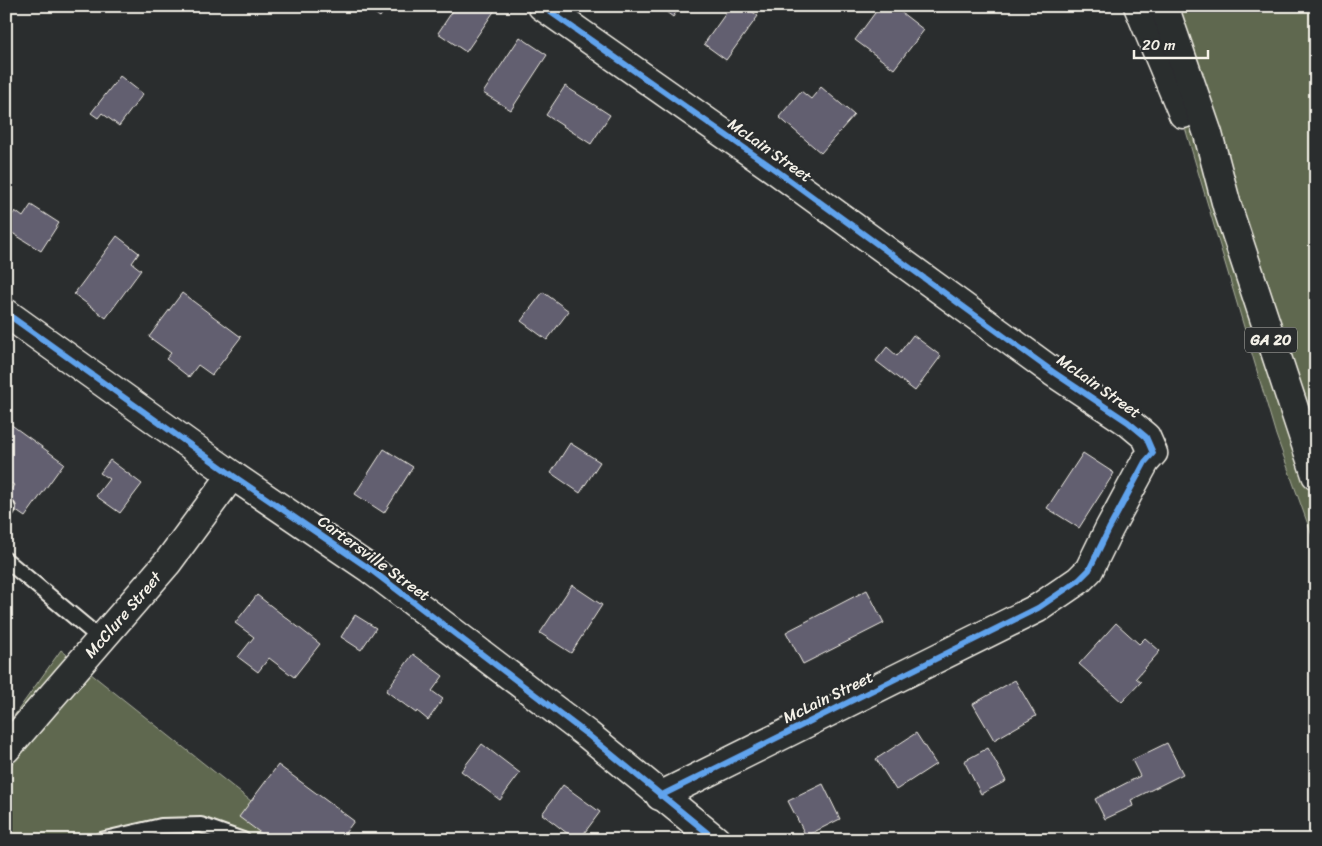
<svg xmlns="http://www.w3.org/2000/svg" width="1322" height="846" viewBox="0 0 1322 846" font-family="Sriracha,sans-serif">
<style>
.green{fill:#5e684f;stroke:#a9ac9c}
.building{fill:#625e6f;stroke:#f4f1e8}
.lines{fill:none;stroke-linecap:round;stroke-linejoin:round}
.service-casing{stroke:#f4f1e8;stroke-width:18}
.minor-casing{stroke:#f4f1e8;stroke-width:31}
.motorway-casing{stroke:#f4f1e8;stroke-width:31}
.service{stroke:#2a2d2e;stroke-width:14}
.minor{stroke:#2a2d2e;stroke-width:28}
.motorway{stroke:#2a2d2e;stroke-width:28}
.cycleway-casing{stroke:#2a2d2e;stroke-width:9}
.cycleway{stroke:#60a3ed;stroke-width:6}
.labels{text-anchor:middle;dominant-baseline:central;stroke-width:4.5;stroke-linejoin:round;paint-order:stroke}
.shield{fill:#2a2d2e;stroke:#b7b6b0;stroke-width:1}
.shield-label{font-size:15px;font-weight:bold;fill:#f4f1e8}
.street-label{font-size:16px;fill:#f4f1e8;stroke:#2a2d2e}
</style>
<rect width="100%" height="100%" fill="#2a2d2e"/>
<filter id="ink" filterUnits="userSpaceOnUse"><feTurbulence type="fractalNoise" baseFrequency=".02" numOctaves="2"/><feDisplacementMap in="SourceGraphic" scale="10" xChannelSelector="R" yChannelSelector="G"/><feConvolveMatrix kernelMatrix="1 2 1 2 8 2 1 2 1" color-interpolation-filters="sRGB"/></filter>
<g filter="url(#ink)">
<!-- green -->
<g class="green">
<polygon points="1149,6 1316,6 1316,547 1276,435"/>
<polygon points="61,650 300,840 6,840 6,727"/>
</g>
<!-- building -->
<g class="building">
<polygon points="364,6 387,6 380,17"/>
<polygon points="456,6 490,6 495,10 466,52 438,33"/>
<polygon points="658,6 680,6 673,17"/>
<polygon points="731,6 745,6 758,16 726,60 704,44"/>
<polygon points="880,6 893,6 924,30 894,69 855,40"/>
<polygon points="520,37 547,55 511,110 483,93"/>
<polygon points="120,76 143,94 119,126 102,113 98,118 91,113"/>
<polygon points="565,86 610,115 591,144 546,115"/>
<polygon points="821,87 854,115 821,153 779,117 801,91 811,99"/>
<polygon points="31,205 59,223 41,251 6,229 6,224 15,211 23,217"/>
<polygon points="117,236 139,253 132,263 141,270 106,318 74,294"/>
<polygon points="543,292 569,311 547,340 521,321"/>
<polygon points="182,293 241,337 212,375 198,365 189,377 166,359 171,353 149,337"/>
<polygon points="913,335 941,356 915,391 876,361 887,347 897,356"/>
<polygon points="6,421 64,463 25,517 6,504 6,496 14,485 6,480"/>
<polygon points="570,443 600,462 580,493 551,473"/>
<polygon points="384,449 413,467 384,513 355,494"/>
<polygon points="1083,453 1114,473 1079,528 1047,508"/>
<polygon points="110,460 142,484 120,513 96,496 109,479 100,473"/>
<polygon points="572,585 602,605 571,653 540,633"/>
<polygon points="867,590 884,623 803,664 786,632"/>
<polygon points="257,595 320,644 294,677 269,658 258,672 238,657 254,637 235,623"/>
<polygon points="355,615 376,628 361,650 341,637"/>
<polygon points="1116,623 1139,644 1145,638 1160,651 1136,678 1141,682 1122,702 1079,664"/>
<polygon points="413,654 443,676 432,691 443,699 428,720 417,711 416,713 386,691"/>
<polygon points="1015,680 1036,716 994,740 973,704"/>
<polygon points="916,733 936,764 896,790 876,759"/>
<polygon points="1167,743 1183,774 1131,800 1133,806 1105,819 1095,799 1140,776 1132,760"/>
<polygon points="482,744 520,773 500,800 461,771"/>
<polygon points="988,748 1006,781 981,794 964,761"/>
<polygon points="278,765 354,821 340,840 270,840 239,817"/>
<polygon points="823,784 840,819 806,836 788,801"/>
<polygon points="563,785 600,812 579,840 576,840 542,814"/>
</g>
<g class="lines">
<defs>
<g id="service">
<polyline points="6,511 8,508"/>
<polyline points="6,560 101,639"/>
<polyline points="101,840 161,826 201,825 243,840"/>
</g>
<g id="minor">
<polyline points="542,6 777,171 1053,372 1128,422 1146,437 1153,453 1145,462 1109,529 1089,570 1079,580 1038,608 660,796"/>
<polyline points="6,313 232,475 370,569 588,735 716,840"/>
<path id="s1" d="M 6,749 L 168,562 L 232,475"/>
</g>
<g id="motorway">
<polyline points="1138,6 1183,114"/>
<polyline points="1164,6 1208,134 1227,206 1316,475"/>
</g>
</defs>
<!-- service casing -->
<use href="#service" class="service-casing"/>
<!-- minor casing -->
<use href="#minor" class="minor-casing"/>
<!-- motorway casing -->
<use href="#motorway" class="motorway-casing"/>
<!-- service -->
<use href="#service" class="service"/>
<!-- minor -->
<use href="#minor" class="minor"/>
<!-- motorway -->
<use href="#motorway" class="motorway"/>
<defs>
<g id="cycleway">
<polyline points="542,6 777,171 1053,372 1128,422 1146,437 1153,453 1145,462 1109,529 1089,570 1079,580 1038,608 660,796"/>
<polyline points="6,313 232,475 370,569 588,735 716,840"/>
</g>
</defs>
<!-- cycleway casing -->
<use href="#cycleway" class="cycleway-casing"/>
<!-- cycleway -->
<use href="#cycleway" class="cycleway"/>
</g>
</g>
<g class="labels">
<!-- shield labels -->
<rect class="shield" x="1245" y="327.5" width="52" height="25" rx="4"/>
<g class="shield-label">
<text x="1271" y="340">GA 20</text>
</g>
<!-- street labels -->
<g class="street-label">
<text transform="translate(770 150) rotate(35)">McLain Street</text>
<text transform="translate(1099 386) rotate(35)">McLain Street</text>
<text transform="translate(374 558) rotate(36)">Cartersville Street</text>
<text stroke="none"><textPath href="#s1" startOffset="178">McClure Street</textPath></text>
<text transform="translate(828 697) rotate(-26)">McLain Street</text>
</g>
</g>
<!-- margin -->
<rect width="1322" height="846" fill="none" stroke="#2a2d2e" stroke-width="25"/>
<rect x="12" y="12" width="1297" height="821" fill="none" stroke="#f4f1e8" stroke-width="2" filter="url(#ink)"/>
<!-- scale -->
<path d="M1134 50v8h74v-8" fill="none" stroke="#f4f1e8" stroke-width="2.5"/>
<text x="1142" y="50" font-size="15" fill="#f4f1e8" stroke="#2a2d2e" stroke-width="4" paint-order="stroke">20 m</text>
</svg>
